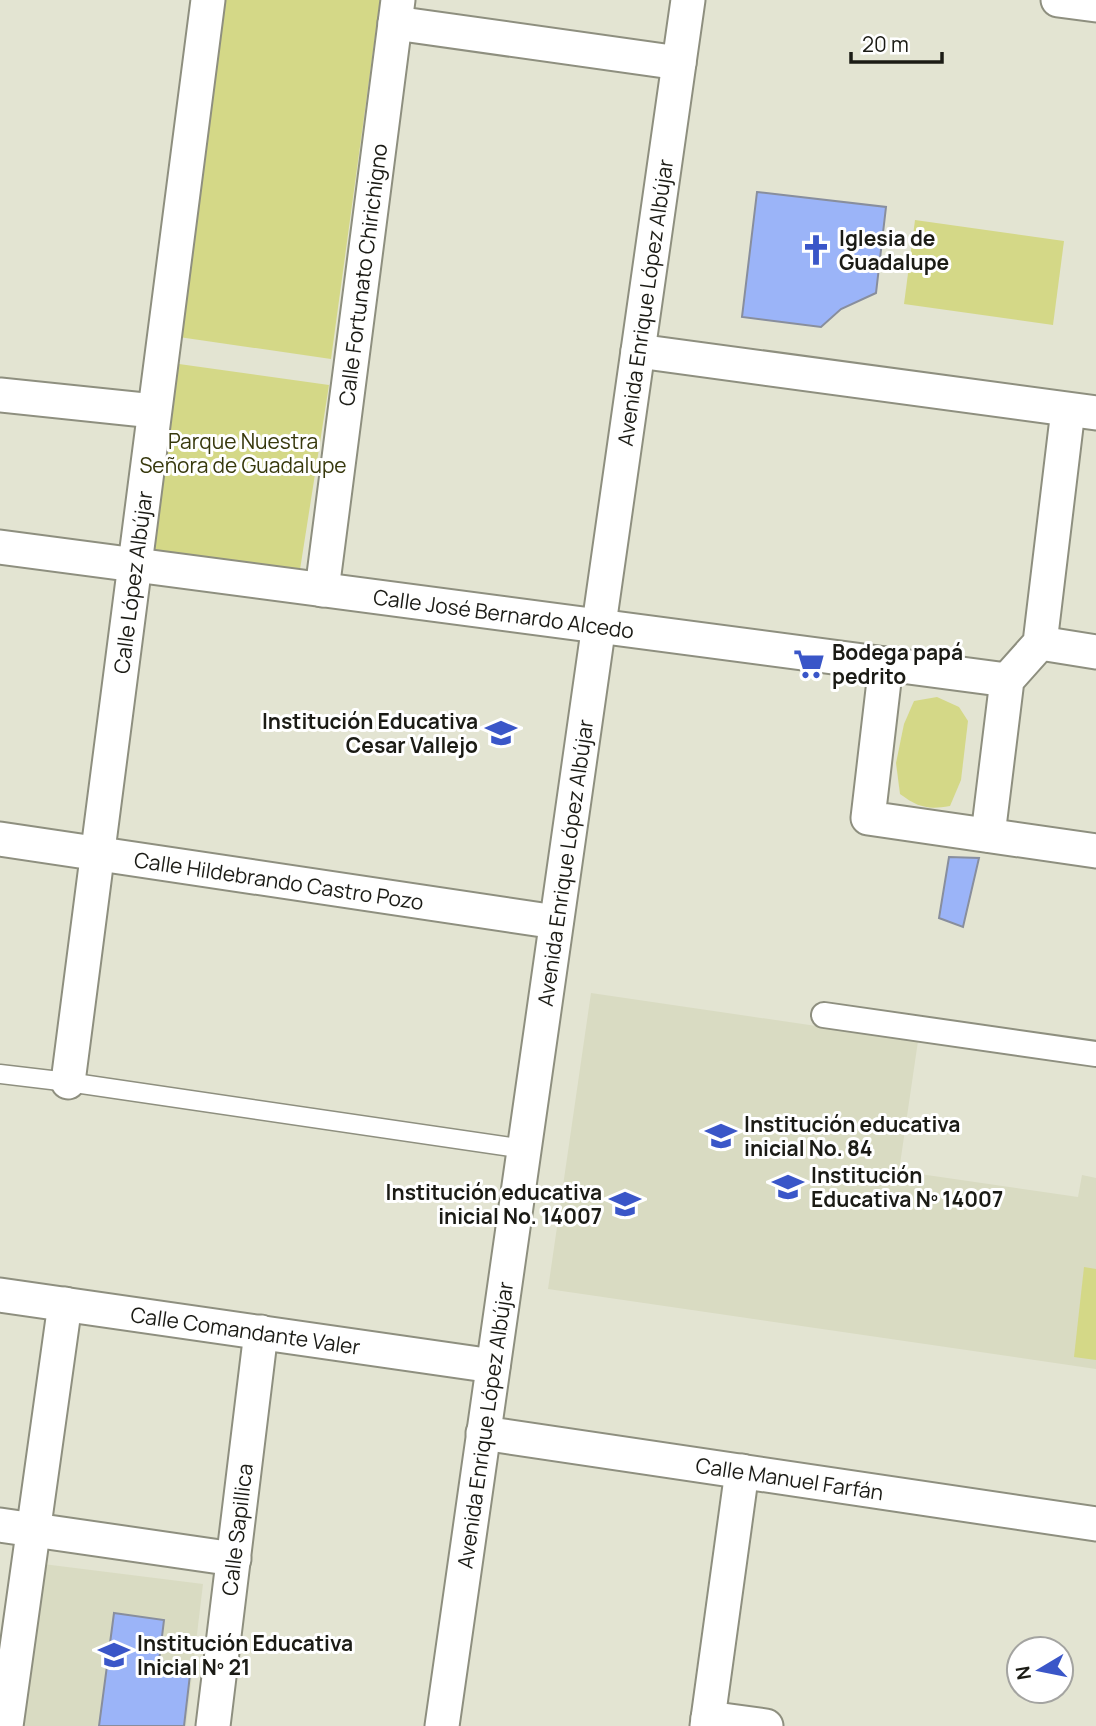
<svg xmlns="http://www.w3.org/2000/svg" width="1096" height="1726" viewBox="0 0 1096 1726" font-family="Manrope,sans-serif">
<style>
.built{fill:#d9dbc2}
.green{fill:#d4d887}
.building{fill:#9bb4f8;stroke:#888e9d;stroke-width:2}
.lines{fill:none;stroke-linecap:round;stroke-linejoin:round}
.service-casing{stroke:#8e8f7f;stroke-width:21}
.pedestrian-casing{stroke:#8e8f7f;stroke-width:28}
.minor-casing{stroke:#8e8f7f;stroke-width:37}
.service{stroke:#fff;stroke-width:18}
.pedestrian{stroke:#fff;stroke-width:24}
.minor{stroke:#fff;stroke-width:33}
.labels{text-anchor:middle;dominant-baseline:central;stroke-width:6;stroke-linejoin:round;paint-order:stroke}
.poi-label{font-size:21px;font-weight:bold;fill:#1b1b15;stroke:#fff;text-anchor:start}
.street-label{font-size:21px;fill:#1b1b15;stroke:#fff}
.park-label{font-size:21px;fill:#37380c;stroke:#fff}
</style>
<rect width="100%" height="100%" fill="#e3e4d2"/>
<!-- built -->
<g class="built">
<polygon points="591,993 918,1041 899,1171 1078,1197 1082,1175 1096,1178 1096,1369 548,1289"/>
<polygon points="43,1564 203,1584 186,1726 24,1726"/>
</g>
<!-- green -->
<g class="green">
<polygon points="218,0 380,0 331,359 172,336"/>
<polygon points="915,220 1064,241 1053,325 904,304"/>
<polygon points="179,364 329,385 299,576 154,552"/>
<path d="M 937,697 L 959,707 L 968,721 L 961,780 L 950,806 C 927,810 918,807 900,794 L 896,763 L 904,724 L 914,701 Z"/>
<polygon points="1084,1267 1096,1269 1096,1360 1074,1357"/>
</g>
<!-- building -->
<g class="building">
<polygon points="757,192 886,207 876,293 841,309 821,327 742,317"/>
<polygon points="949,857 979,858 963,927 939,918"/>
<polygon points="114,1613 164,1620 159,1661 191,1666 184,1726 99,1726"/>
</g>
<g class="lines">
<defs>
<polyline id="service" points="0,1074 68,1082 524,1149"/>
<polyline id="pedestrian" points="824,1015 1096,1054"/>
<g id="minor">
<polyline points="1058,0 1096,5"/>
<polyline points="395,23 679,63"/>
<polyline points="638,351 1096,413"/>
<polyline points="0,395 154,411"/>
<path id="s1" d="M 0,547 L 1007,680"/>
<path id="s2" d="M 322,590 L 398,0"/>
<polyline points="1040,643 1096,652"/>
<polyline points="886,664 868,818 1096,851"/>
<polyline points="988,835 1007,680 1040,643 1068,410"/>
<path id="s3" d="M 0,839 L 556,922"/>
<path id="s4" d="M 68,1082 L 208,0"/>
<path id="s5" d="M 0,1295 L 493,1366"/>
<path id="s6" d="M 483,1433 L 1096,1524"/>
<polyline points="0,1525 234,1559"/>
<polyline points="708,1718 766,1726"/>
<polyline points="6,1726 65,1304"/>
<path id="s7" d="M 213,1726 L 261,1332"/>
<path id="s8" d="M 442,1726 L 688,0"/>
<polyline points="707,1726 742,1471"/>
</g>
</defs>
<!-- service casing -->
<use href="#service" class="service-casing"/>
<!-- pedestrian casing -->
<use href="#pedestrian" class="pedestrian-casing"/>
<!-- minor casing -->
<use href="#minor" class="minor-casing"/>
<!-- service -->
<use href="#service" class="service"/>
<!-- pedestrian -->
<use href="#pedestrian" class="pedestrian"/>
<!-- minor -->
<use href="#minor" class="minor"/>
</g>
<!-- icons -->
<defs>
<symbol id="church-bare" viewBox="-9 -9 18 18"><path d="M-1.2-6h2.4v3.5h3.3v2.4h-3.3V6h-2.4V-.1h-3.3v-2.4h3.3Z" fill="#3a56c8" stroke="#fff" stroke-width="2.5" paint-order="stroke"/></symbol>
<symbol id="supermarket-bare" viewBox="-9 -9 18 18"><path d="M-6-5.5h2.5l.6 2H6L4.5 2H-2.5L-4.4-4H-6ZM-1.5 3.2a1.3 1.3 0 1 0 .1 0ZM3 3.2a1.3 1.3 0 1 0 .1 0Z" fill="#3a56c8" stroke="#fff" stroke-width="2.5" paint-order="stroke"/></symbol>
<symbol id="school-bare" viewBox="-9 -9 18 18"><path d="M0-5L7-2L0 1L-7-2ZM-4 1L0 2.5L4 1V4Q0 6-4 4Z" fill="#3a56c8" stroke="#fff" stroke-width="2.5" paint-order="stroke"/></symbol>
</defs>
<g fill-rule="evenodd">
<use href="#church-bare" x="794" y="228" width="44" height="44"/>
<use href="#supermarket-bare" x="787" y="642" width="44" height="44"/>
<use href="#school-bare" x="479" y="711" width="44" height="44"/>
<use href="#school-bare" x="699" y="1114" width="44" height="44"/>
<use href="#school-bare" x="766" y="1165" width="44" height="44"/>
<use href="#school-bare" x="603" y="1182" width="44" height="44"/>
<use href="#school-bare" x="92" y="1633" width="44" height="44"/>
</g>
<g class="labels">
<!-- poi labels -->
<g class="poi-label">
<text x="839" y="238">Iglesia de<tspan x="839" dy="24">Guadalupe</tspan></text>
<text x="832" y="652">Bodega papá<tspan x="832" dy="24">pedrito</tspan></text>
<text x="478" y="721" text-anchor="end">Institución Educativa<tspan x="478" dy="24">Cesar Vallejo</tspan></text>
<text x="744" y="1124">Institución educativa<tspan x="744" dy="24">inicial No. 84</tspan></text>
<text x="811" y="1175">Institución<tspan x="811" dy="24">Educativa Nº 14007</tspan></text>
<text x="602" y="1192" text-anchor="end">Institución educativa<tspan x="602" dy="24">inicial No. 14007</tspan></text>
<text x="137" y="1643">Institución Educativa<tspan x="137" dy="24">Inicial Nº 21</tspan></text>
</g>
<!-- street labels -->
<g class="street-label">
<text stroke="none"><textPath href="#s2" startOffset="318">Calle Fortunato Chirichigno</textPath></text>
<text stroke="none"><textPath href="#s8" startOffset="1438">Avenida Enrique López Albújar</textPath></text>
<text stroke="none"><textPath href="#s4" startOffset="504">Calle López Albújar</textPath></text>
<text stroke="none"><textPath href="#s1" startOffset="508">Calle José Bernardo Alcedo</textPath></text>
<text stroke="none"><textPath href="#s8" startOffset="872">Avenida Enrique López Albújar</textPath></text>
<text stroke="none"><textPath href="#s3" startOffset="282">Calle Hildebrando Castro Pozo</textPath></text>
<text stroke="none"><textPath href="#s5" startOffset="248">Calle Comandante Valer</textPath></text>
<text stroke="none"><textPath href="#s8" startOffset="304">Avenida Enrique López Albújar</textPath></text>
<text stroke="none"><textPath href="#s6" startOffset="310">Calle Manuel Farfán</textPath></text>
<text stroke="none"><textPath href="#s7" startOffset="198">Calle Sapillica</textPath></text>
</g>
<!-- park labels -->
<g class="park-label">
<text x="243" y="441">Parque Nuestra<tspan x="243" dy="24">Señora de Guadalupe</tspan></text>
</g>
</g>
<!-- north arrow -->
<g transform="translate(1040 1670) rotate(260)"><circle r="33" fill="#ffffff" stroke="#a4a4a1" stroke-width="2"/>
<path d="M0-5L12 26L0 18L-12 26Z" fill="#3a56c8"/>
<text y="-10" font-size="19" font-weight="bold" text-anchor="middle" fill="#1b1b15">N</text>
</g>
<!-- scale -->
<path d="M851 52v10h91v-10" fill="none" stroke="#1b1b15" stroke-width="3.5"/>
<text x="862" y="52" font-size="21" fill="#1b1b15" stroke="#ffffff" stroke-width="5" paint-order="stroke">20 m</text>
</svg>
